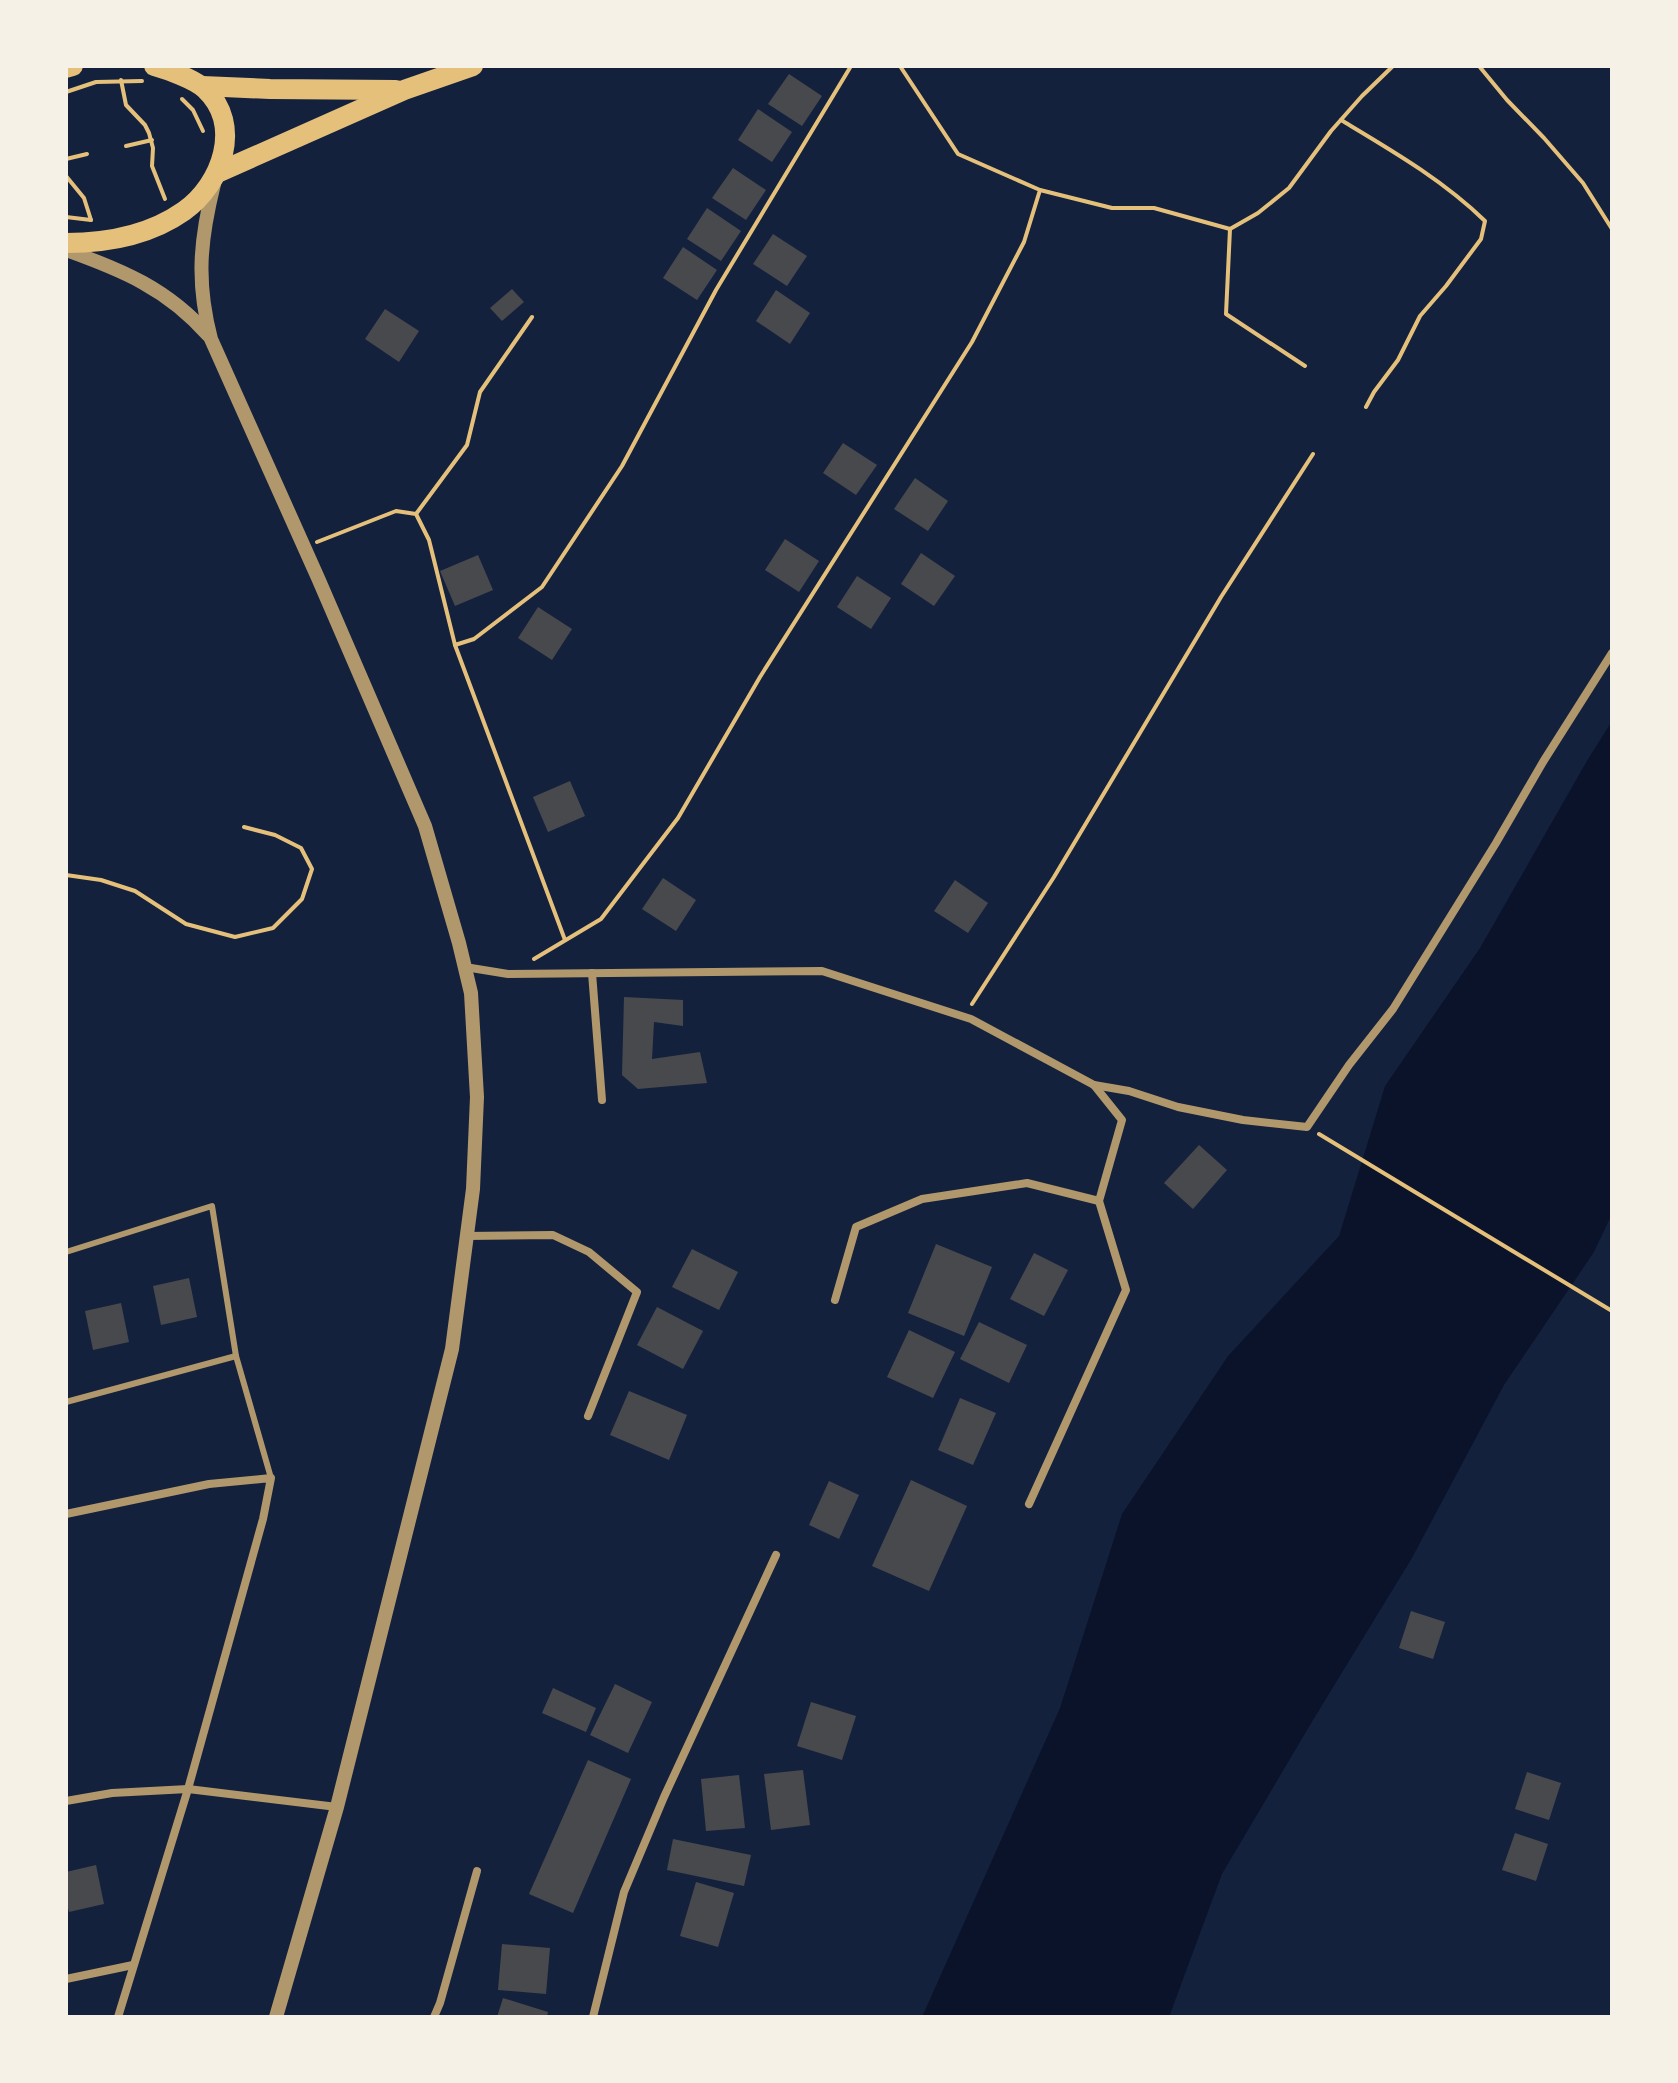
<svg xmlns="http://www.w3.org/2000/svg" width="1678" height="2083" viewBox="0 0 1678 2083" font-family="Lato,sans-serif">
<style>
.water{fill:#0b132b}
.building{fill:#48494c}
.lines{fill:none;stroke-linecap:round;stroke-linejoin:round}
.path{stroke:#e5c07b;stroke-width:4}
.service{stroke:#b1986c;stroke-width:6}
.minor{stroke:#b1986c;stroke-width:8}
.tertiary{stroke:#b1986c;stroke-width:14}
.trunk{stroke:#e5c07b;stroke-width:20}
</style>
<rect width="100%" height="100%" fill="#14213d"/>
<!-- water -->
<polygon class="water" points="1612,721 1612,1214 1594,1252 1504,1385 1412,1558 1313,1720 1222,1874 1169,2017 922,2017 1060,1708 1122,1514 1228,1356 1339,1236 1385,1086 1480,948 1588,759"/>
<!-- building -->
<g class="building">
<polygon points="789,74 822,96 802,126 768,104"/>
<polygon points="758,109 792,132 772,162 738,140"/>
<polygon points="733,168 766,190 746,220 712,198"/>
<polygon points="707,208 741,231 721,261 687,239"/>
<polygon points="773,234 807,256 787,286 753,264"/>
<polygon points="683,247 717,270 697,300 663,278"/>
<polygon points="512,289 524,302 502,321 490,308"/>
<polygon points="776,290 810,313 790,344 756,321"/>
<polygon points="385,309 419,331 399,362 365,339"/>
<polygon points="843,443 877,465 856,495 823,473"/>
<polygon points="915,478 948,501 928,531 894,509"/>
<polygon points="785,539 819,561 799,592 765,570"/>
<polygon points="921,553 955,576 934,606 901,584"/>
<polygon points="478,555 493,590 455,606 440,571"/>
<polygon points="857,576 891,598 871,629 837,607"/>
<polygon points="538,607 572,629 552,660 518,638"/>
<polygon points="570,781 585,816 548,832 533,797"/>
<polygon points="663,878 696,900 676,931 642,909"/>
<polygon points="955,880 988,903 968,933 934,911"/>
<polygon points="624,997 683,1000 683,1026 654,1022 652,1059 700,1052 707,1083 638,1089 622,1075"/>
<polygon points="1199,1145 1227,1170 1193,1209 1164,1183"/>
<polygon points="936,1244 992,1267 964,1336 908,1313"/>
<polygon points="692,1249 738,1272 719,1310 672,1287"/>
<polygon points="1034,1253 1068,1270 1044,1316 1010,1299"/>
<polygon points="189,1278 197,1317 161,1325 153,1286"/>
<polygon points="121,1303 129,1342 93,1350 85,1311"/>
<polygon points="657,1307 703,1331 683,1369 637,1345"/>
<polygon points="979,1322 1027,1345 1009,1383 960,1359"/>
<polygon points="909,1330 955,1352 933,1398 887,1377"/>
<polygon points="629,1391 687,1415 669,1460 610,1435"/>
<polygon points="960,1398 996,1413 973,1465 938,1450"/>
<polygon points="911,1480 967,1506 929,1591 872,1566"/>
<polygon points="829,1481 859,1495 839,1539 809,1525"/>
<polygon points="1411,1611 1445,1622 1433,1659 1399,1648"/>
<polygon points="615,1684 652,1702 628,1753 590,1735"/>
<polygon points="553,1688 596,1708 586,1732 542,1713"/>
<polygon points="811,1702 856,1716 842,1760 797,1746"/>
<polygon points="588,1760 631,1779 573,1913 529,1894"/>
<polygon points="803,1770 810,1825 771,1830 764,1774"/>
<polygon points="1527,1772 1561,1783 1549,1820 1515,1809"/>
<polygon points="739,1775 745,1828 706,1831 701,1779"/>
<polygon points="1515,1833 1548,1844 1536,1881 1502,1870"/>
<polygon points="673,1839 751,1855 744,1886 667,1870"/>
<polygon points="96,1865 104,1904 69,1912 66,1900 66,1872"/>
<polygon points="696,1882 734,1893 718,1947 680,1936"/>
<polygon points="502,1944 550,1948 546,1994 498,1990"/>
<polygon points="503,1998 548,2012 547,2017 497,2017"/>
</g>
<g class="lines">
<!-- path -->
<g class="path">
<polyline points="1479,66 1507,100 1544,138 1583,183 1612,229"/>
<polyline points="121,80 126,105 145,125 149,133 153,148 152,166 165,199"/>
<polyline points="66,92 96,82 142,81"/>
<polyline points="182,99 193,110 203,131"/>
<path d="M 1341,120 C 1391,150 1443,180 1485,221 L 1481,239 L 1446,286 L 1420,316 L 1398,360 L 1374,392 L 1366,407"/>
<polyline points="126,146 152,140"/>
<polyline points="66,159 87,154"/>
<polyline points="66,176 84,198 91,220"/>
<polyline points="1040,190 1112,208 1154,208 1230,229 1258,213 1289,188 1331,131 1362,96 1393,66"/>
<polyline points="66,217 91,220"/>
<polyline points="1230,229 1226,314 1305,366"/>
<polyline points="416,514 467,445 480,392 532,317"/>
<polyline points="317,542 396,511 416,514 429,540 455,645 474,639 542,587 622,466 716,290 851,66"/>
<polyline points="455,645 565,940"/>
<polyline points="66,875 101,880 135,891 186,924 235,937 273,928 302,899 312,869 301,848 275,835 244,827"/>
<polyline points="534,959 601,919 678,818 760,677 972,342 1024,242 1040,190 958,154 900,66"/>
<polyline points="972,1004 1054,877 1221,597 1313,454"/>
<polyline points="1319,1134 1612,1311"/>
</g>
<!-- service -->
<g class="service">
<polyline points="66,1252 212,1206 236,1356 271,1478"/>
<polyline points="66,1402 236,1356"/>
</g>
<!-- minor -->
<g class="minor">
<polyline points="465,967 508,974 822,971 971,1019 1094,1085 1122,1120 1099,1201 1126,1290 1029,1504"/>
<polyline points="592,973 602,1100"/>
<polyline points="1094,1085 1129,1091 1178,1107 1243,1120 1307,1127 1349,1065 1393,1009 1496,843 1543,762 1612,653"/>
<polyline points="466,1236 553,1235 589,1252 637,1292 588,1416"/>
<polyline points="835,1300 856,1227 922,1199 1027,1183 1099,1201"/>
<polyline points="66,1514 209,1484 271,1478 263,1519 188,1789 118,2017"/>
<polyline points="66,1801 112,1793 188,1789 337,1807"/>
<polyline points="66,1979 133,1965"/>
<polyline points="434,2017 440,2003 477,1871"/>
<polyline points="593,2017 624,1892 664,1797 776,1555"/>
</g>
<!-- tertiary -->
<g class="tertiary">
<path d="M 214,184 C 200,240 196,282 211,339 L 318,578 L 425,826 L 459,943 L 471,993 L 477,1097 L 473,1189 L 452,1349 L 337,1807 L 276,2017"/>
<path d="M 66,250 C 122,270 168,289 208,335"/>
</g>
<!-- trunk -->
<g class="trunk">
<polyline points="66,68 73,66"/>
<polyline points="202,86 270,89 396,90"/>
<polyline points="217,173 404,90 473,66"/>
<path d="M 66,243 C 106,243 150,235 184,211 C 222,184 243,125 205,89 C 194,79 168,70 154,66"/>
</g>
</g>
<!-- border -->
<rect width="1678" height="2083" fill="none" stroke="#f6f1e7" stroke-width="136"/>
</svg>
